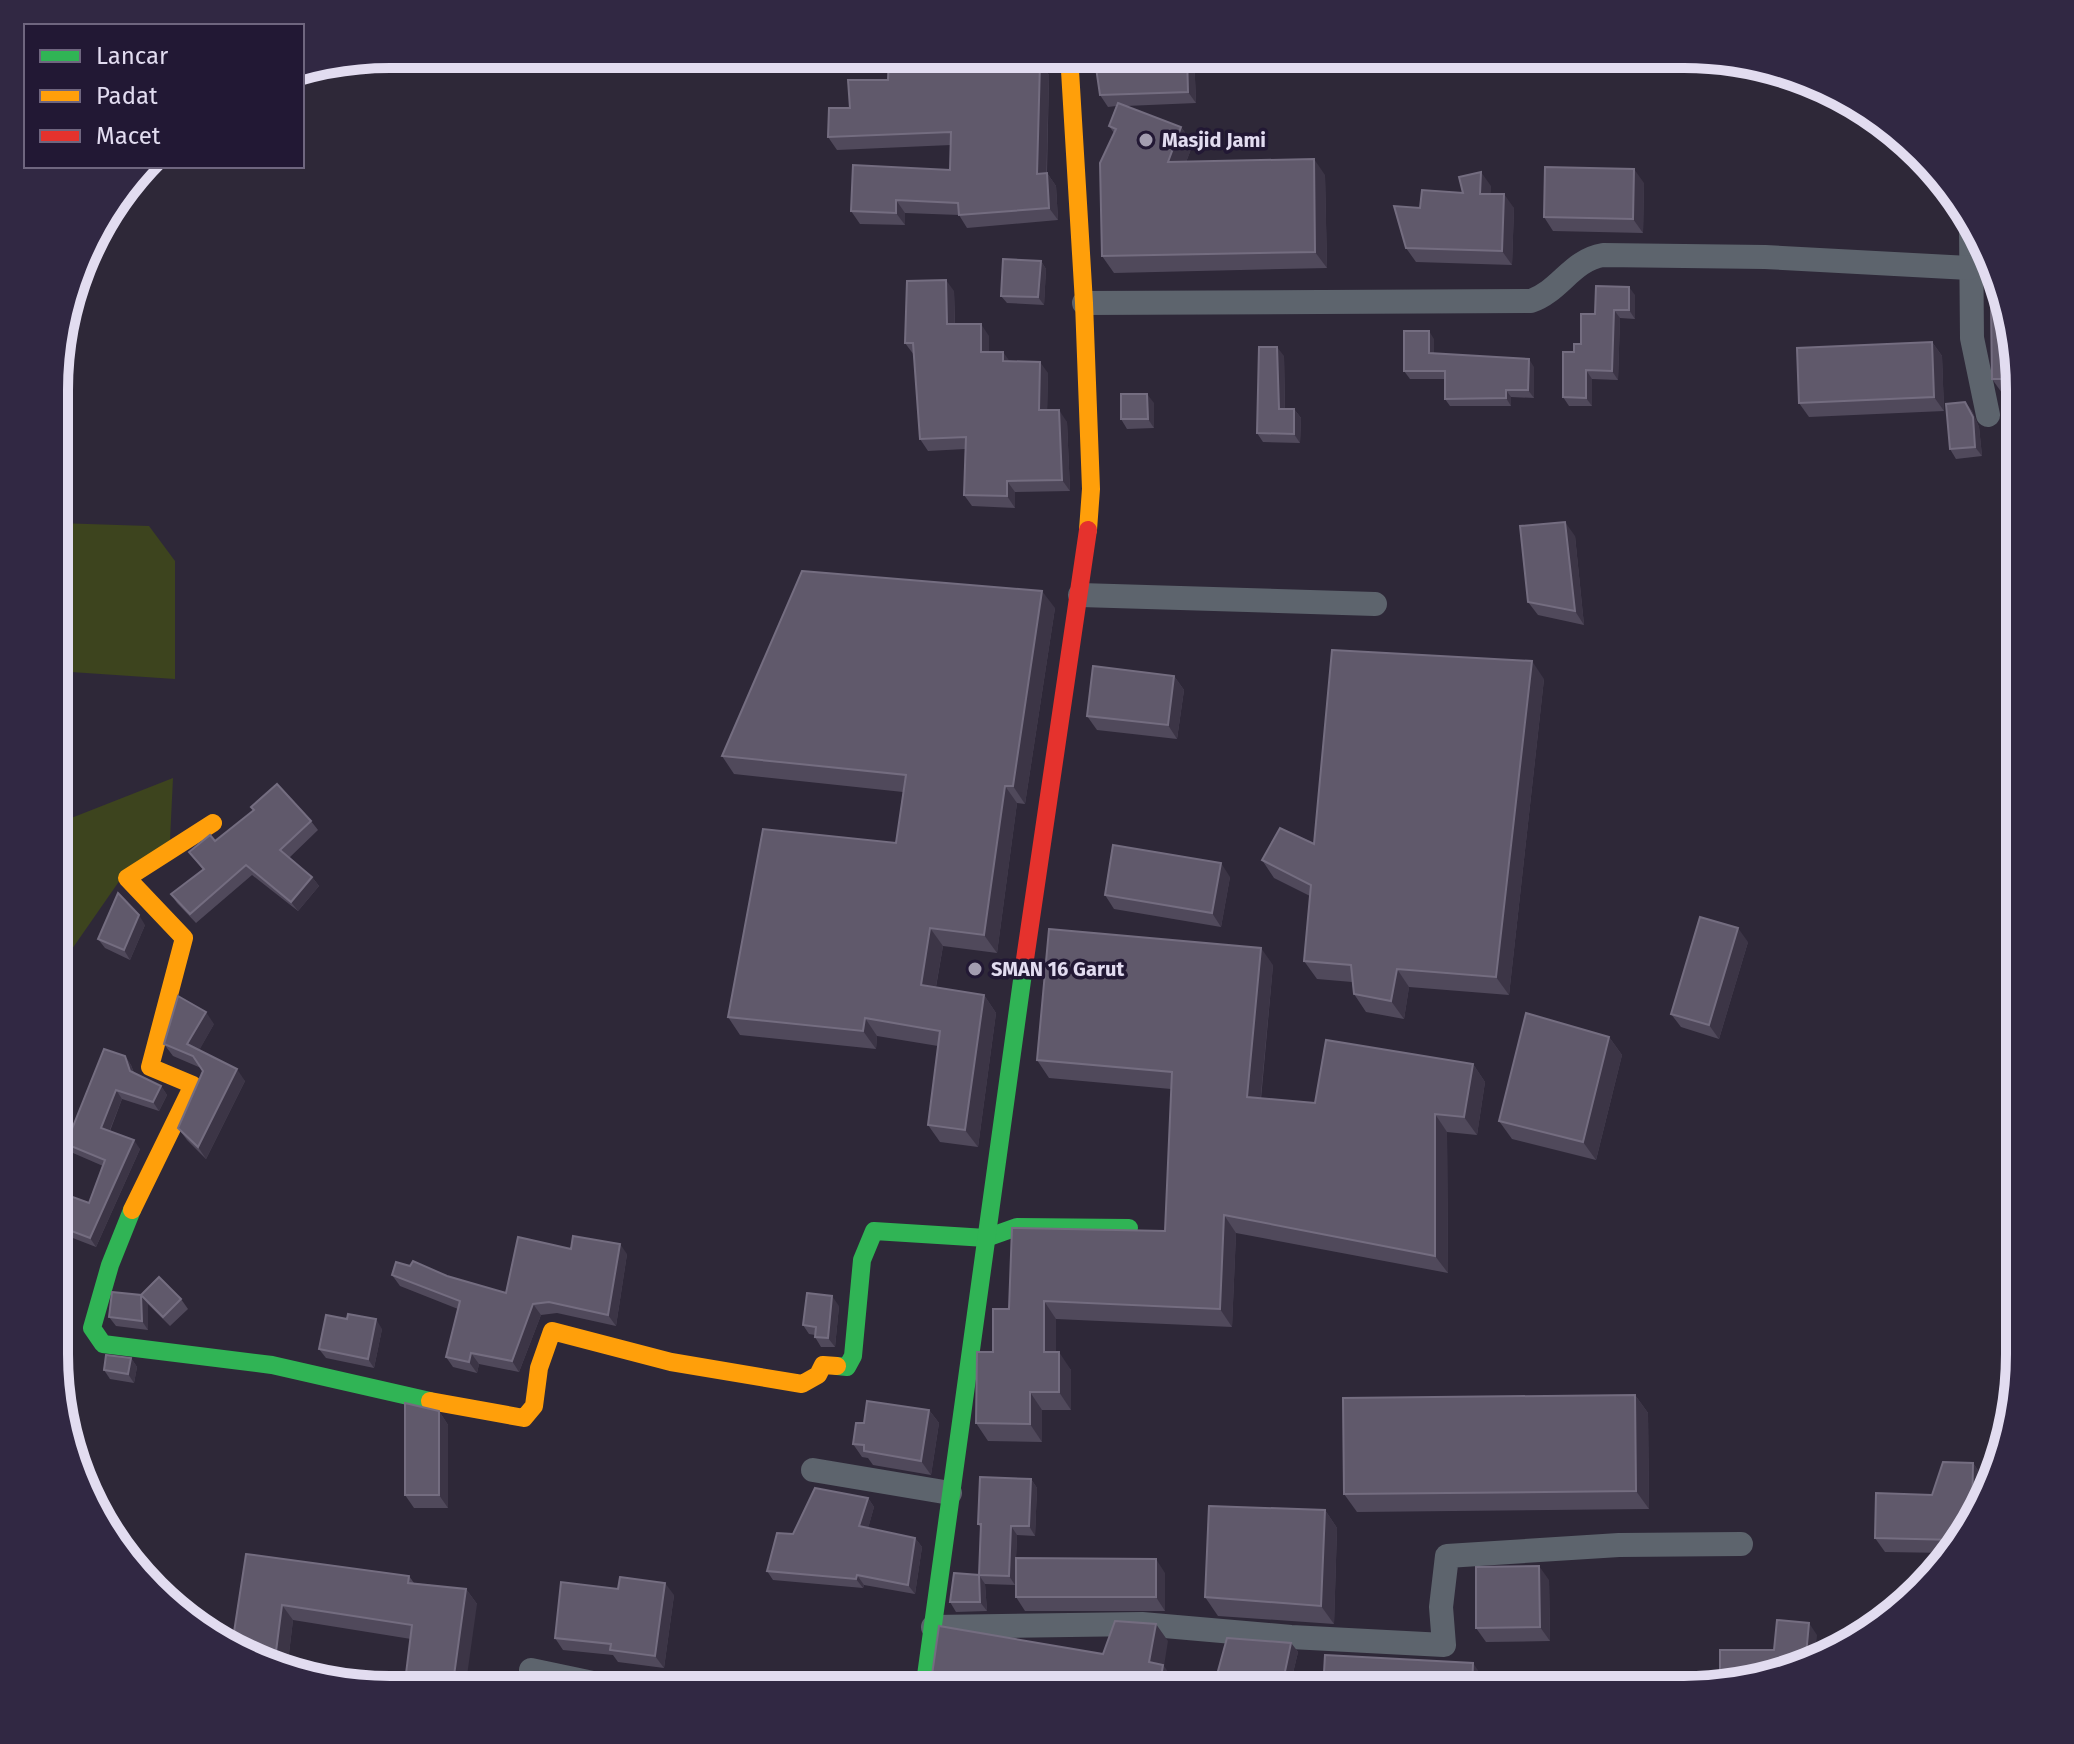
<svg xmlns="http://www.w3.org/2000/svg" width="2074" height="1744" viewBox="0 0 2074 1744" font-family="'Fira Sans',sans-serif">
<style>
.green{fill:#3d441e}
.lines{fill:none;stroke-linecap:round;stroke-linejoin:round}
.street{stroke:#5d646d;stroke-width:24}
.fast{stroke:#30b455;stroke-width:18}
.slow{stroke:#ff9f0a;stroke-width:18}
.jam{stroke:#e5322d;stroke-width:18}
.wall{fill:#50495b}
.shaded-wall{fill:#3c3546}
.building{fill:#60596b;stroke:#746d80;stroke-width:2}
.poi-dot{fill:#a39db0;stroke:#221834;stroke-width:3}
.labels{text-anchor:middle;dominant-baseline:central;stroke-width:7;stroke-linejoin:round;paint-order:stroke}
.poi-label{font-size:20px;font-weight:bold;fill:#e2dcf0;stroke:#221834;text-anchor:start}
.rim{fill:none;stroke:#e2dcf0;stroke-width:10}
</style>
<rect width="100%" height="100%" fill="#2e2838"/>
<!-- green -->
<g class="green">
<polygon points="57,523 149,526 175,561 175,679 56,671"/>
<polygon points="173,778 170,840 120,880 56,972 56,824"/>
</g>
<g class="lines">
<!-- street -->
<g class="street">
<polyline points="1971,226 1972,338 1988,415"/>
<path d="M 1084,303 L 1531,301 C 1560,291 1572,260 1603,255 L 1765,257 L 1969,268"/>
<polyline points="1080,595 1375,604"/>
<polyline points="813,1470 950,1493"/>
<polyline points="933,1627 1142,1624 1291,1637 1444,1645 1441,1607 1447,1556 1619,1545 1741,1544"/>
<polyline points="531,1670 626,1690"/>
</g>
<!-- fast -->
<g class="fast">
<polyline points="132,1210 110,1265 92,1328 103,1344 272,1365 430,1401"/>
<polyline points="837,1366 847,1367 853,1356 862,1260 874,1231 986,1238 1017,1227 1129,1228"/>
<polyline points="924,1690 1024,966"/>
</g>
<!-- slow -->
<g class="slow">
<polyline points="1069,54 1084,303 1091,489 1088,530"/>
<polyline points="132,1210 193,1085 150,1067 184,938 127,878 213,823"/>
<polyline points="430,1401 524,1418 534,1406 539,1368 552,1331 671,1362 802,1384 818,1375 823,1365 837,1366"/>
</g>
<!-- jam -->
<polyline class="jam" points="1024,966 1088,530"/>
</g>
<!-- wall -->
<g class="wall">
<polygon points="1194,54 1196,103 1126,106 1181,127 1193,144 1186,162 1325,175 1327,268 1114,273 1102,256 1114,133 1109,126 1116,106 1108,107 1100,95"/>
<polygon points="1031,63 1040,63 1049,75 1047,173 1056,186 1058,220 967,228 959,215 905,213 905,225 860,224 851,211 950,170 951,145 837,150 828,137 888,80"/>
<polygon points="1644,183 1643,233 1553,231 1544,217"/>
<polygon points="1491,186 1490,194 1514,208 1512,265 1416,262 1406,248 1420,208 1463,193"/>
<polygon points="1041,261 1046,269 1044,305 1007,303 1001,296"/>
<polygon points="954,291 955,324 989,336 989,352 1010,361 1048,373 1047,410 1067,422 1070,491 1015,492 1015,508 972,506 964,495 965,449 928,451 920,439 914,355 905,343"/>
<polygon points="1635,295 1635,319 1620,318 1618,380 1592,379 1592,406 1569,406 1563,397 1574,352 1581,344 1595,314"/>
<polygon points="1434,339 1434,354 1534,367 1534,398 1511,397 1511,406 1450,406 1445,399 1445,379 1410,379 1404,371"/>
<polygon points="1932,342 1942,356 1944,411 1809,417 1799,403"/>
<polygon points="1284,356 1285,409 1294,409 1301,418 1300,443 1263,442 1257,433"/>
<polygon points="2019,367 2019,393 2002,393 1992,379"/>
<polygon points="1965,402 1972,411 1979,427 1982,456 1956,459 1950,449"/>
<polygon points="1154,403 1154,428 1127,429 1121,419"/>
<polygon points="1575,536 1584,625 1538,615 1528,602"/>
<polygon points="1055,608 1025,804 1017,803 997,953 943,946 936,987 984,995 996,1013 978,1147 940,1142 928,1125 938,1046 877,1036 876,1049 740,1035 728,1017 896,843 903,792 734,774 722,756"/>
<polygon points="1174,676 1184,690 1177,739 1097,730 1087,716"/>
<polygon points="1544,679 1509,995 1409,987 1404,1019 1366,1012 1354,994 1352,982 1317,979 1304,961 1310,896 1274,878 1262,860 1314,844"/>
<polygon points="2020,705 2020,765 2014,756"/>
<polygon points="311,821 318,830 289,858 312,877 319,886 298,911 252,875 196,923 177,903 171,894 203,870 189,852 215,841"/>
<polygon points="1230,877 1221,927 1114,909 1105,895"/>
<polygon points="145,925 130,960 105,948 98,939"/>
<polygon points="1748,942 1719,1039 1681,1027 1671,1014"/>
<polygon points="1273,965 1261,1099 1315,1103 1473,1064 1485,1082 1477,1135 1447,1132 1448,1273 1236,1233 1232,1327 1056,1319 1056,1352 1071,1370 1071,1410 1042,1410 1042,1442 988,1441 976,1423 993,1352 1009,1309 1165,1231 1171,1089 1049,1078 1037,1060"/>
<polygon points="214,1024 199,1050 245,1081 206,1159 187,1140 178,1128 203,1071 201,1068 173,1056 164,1044"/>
<polygon points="1609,1037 1622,1055 1596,1160 1512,1139 1499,1121"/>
<polygon points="125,1056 131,1065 134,1073 161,1086 167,1095 159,1111 122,1099 110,1131 140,1149 96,1247 65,1235 58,1226 89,1203 103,1166 73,1153 66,1144"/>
<polygon points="627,1254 616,1326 557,1313 541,1315 519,1372 479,1364 477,1373 453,1367 446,1357 458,1309 400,1286 392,1275 447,1276 506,1293"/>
<polygon points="141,1295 181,1299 188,1309 170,1326 148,1304 148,1330 116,1326 109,1317"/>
<polygon points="839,1306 835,1347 821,1347 815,1337 815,1335 809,1334 803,1325"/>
<polygon points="347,1319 382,1329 374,1368 326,1358 319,1349"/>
<polygon points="131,1358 137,1367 134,1383 110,1379 104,1370"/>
<polygon points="1635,1395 1648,1413 1649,1509 1357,1512 1344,1494"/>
<polygon points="929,1410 939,1423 931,1475 873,1465 868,1458 862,1457 853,1444 864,1423"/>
<polygon points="439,1411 448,1425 448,1508 414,1508 405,1495"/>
<polygon points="1973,1463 1982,1476 1982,1502 1948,1553 1885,1552 1875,1538"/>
<polygon points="1031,1479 1037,1488 1035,1536 1017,1535 1016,1558 1165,1573 1165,1611 1025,1611 1016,1597 1015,1585 985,1584 987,1611 956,1612 950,1602 979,1575 981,1528 978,1524"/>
<polygon points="868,1498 874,1507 868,1528 915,1538 922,1547 915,1594 864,1585 863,1588 773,1580 767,1571 793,1534"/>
<polygon points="1325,1510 1337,1528 1334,1624 1218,1616 1205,1597"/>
<polygon points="246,1554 409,1576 414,1583 466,1589 477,1604 411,1639 293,1620 287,1670"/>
<polygon points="1549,1580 1550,1641 1486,1642 1476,1628"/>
<polygon points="618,1589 674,1595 664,1668 618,1662 613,1655 563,1650 555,1638"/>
<polygon points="1291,1643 1298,1652 1289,1690 1221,1690 1215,1682"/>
</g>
<!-- shaded-wall -->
<g class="shaded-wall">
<polygon points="1022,54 1031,54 1031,75 1022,63"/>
<polygon points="1187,54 1194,54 1196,103 1188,92"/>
<polygon points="1040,63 1049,75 1046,186 1037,174"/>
<polygon points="1181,127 1193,144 1180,178 1168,162"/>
<polygon points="1314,159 1325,175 1327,268 1315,252"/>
<polygon points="1634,169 1644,183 1643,233 1633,219"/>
<polygon points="1481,172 1491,186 1490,207 1480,194"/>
<polygon points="1047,173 1056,186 1058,220 1049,208"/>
<polygon points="1504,194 1514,208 1512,265 1502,251"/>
<polygon points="896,200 905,213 905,225 896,213"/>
<polygon points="1041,261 1046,269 1044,305 1038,297"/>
<polygon points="946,280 954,291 955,335 947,324"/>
<polygon points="1629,287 1635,295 1635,319 1629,310"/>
<polygon points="1614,310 1620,318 1618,380 1612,371"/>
<polygon points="981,324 989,336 989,364 981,352"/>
<polygon points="1429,331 1434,339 1434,361 1429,353"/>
<polygon points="1932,342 1942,356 1944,411 1934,397"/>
<polygon points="1277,347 1284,356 1285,418 1279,409"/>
<polygon points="1003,352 1011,363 1003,361"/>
<polygon points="1529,359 1534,367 1534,398 1528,390"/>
<polygon points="1040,362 1048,373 1047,422 1039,410"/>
<polygon points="1586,370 1592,379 1592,406 1586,398"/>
<polygon points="1506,390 1511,397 1511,406 1506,398"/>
<polygon points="1147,394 1154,403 1154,428 1148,419"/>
<polygon points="1965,402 1972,411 1979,427 1982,456 1975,447"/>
<polygon points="1294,409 1301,418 1300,443 1294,434"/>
<polygon points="1059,410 1067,422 1070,491 1062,480"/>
<polygon points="1007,481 1015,492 1015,508 1007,496"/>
<polygon points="1565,522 1575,536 1584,625 1575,611"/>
<polygon points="1042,591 1055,608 1025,804 1013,786"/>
<polygon points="1532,661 1544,679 1509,995 1496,977"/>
<polygon points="1174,676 1184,690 1177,739 1168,725"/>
<polygon points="1005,786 1017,803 997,953 984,935"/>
<polygon points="1221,863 1230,877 1221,927 1212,913"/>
<polygon points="312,877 319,886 298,911 291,902"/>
<polygon points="139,915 145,925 130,960 124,950"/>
<polygon points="930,928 943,946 933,1003 921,985"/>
<polygon points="1738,928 1748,942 1719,1039 1709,1025"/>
<polygon points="1261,948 1273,965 1259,1115 1247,1097"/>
<polygon points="1397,969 1409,987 1404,1019 1391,1001"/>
<polygon points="984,995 996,1013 978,1147 965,1130"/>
<polygon points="206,1012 214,1024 196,1056 187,1044"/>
<polygon points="865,1018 877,1036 876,1049 863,1031"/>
<polygon points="1609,1037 1622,1055 1596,1160 1583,1142"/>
<polygon points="125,1056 131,1065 136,1080 130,1071"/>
<polygon points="1473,1064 1485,1082 1477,1135 1464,1117"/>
<polygon points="237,1069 245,1081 206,1159 198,1147"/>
<polygon points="161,1086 167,1095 159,1111 153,1102"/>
<polygon points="116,1090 122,1099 107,1137 101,1128"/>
<polygon points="1435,1114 1447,1132 1448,1273 1435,1256"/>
<polygon points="134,1140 140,1149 96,1247 90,1238"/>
<polygon points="1224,1215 1236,1233 1232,1327 1220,1309"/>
<polygon points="620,1244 627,1254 616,1326 608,1315"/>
<polygon points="141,1295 148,1304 148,1330 142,1321"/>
<polygon points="832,1296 839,1306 835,1347 828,1338"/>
<polygon points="1044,1301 1056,1319 1056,1370 1044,1352"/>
<polygon points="533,1304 541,1315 519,1372 512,1361"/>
<polygon points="376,1319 382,1329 374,1368 368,1359"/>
<polygon points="1059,1352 1071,1370 1071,1410 1059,1392"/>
<polygon points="471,1353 479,1364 477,1373 469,1362"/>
<polygon points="131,1358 137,1367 134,1383 128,1374"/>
<polygon points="1030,1392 1042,1410 1042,1442 1030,1424"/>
<polygon points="1635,1395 1648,1413 1649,1509 1636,1491"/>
<polygon points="929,1410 939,1423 931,1475 921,1461"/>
<polygon points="439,1411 448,1425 448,1508 439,1495"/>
<polygon points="1973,1463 1982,1476 1982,1502 1972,1517"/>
<polygon points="1031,1479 1037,1488 1035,1536 1029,1526"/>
<polygon points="868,1498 874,1507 866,1536 859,1526"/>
<polygon points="1325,1510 1337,1528 1334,1624 1321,1606"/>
<polygon points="1011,1526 1017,1535 1015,1585 1009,1576"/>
<polygon points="915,1538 922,1547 915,1594 908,1585"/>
<polygon points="1156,1559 1165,1573 1165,1611 1156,1597"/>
<polygon points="1539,1566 1549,1580 1550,1641 1540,1627"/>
<polygon points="857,1575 864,1585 863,1588 856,1579"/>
<polygon points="979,1575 985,1584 987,1611 980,1602"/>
<polygon points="665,1583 674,1595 664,1668 655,1656"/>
<polygon points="466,1589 477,1604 465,1690 452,1690"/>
<polygon points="282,1605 293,1620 287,1670 274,1667"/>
<polygon points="1809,1623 1817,1635 1815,1663 1805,1666"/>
<polygon points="1156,1624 1168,1641 1164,1666 1175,1682 1174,1690 1159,1690 1149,1662"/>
<polygon points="1291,1643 1298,1652 1289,1690 1283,1681"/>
<polygon points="1473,1663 1486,1682 1486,1689 1472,1689"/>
</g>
<!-- building -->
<g class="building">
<polygon points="889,54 1022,54 1022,63 1040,63 1037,174 1047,173 1049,208 959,215 958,203 896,200 896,213 851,211 853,165 950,170 951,132 828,137 829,108 850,108 848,80 888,80"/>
<polygon points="1094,54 1187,54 1188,92 1100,95"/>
<polygon points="1118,103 1181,127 1168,162 1314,159 1315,252 1102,256 1100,163 1116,129 1109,126"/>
<polygon points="1545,167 1634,169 1633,219 1544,217"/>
<polygon points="1481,172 1480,194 1504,194 1502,251 1406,248 1394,206 1420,208 1422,190 1463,193 1459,177"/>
<polygon points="1003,259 1041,261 1038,297 1001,296"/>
<polygon points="946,280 947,324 981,324 981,352 1003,352 1003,361 1040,362 1039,410 1059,410 1062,480 1007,481 1007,496 964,495 966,437 920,439 913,343 905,343 907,281"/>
<polygon points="1596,286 1629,287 1629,310 1614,310 1612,371 1586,370 1586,398 1563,397 1563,352 1574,352 1574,344 1581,344 1581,314 1595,314"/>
<polygon points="2005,306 2019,367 2019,379 1992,379 1991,307"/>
<polygon points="1404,331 1429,331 1429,353 1529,359 1528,390 1506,390 1506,398 1445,399 1445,371 1404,371"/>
<polygon points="1932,342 1934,397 1799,403 1797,348"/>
<polygon points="1259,347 1277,347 1279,409 1294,409 1294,434 1257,433"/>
<polygon points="1121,394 1147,394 1148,419 1121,419"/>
<polygon points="1965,402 1973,417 1975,447 1950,449 1946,404"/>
<polygon points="1565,522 1575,611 1528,602 1520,526"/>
<polygon points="802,571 1042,591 1013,786 1005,786 984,935 930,928 921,985 984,995 965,1130 928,1125 940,1031 865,1018 863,1031 728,1017 763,829 896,843 906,775 722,756"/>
<polygon points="1332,650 1532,661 1496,977 1397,969 1391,1001 1354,994 1351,965 1304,961 1311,885 1262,860 1280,828 1314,844"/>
<polygon points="1093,666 1174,676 1168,725 1087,716"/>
<polygon points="2020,705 2020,756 2014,756 2009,706"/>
<polygon points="277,784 311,821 280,850 312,877 291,902 246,865 190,914 171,894 204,869 189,852 210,835 215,841 254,810 251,807"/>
<polygon points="1113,845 1221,863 1212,913 1105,895"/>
<polygon points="118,893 139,915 124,950 98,939"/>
<polygon points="1700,917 1738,928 1709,1025 1671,1014"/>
<polygon points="1049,929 1261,948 1247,1097 1315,1103 1326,1040 1473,1064 1464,1117 1435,1114 1435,1256 1224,1215 1220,1309 1044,1301 1044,1352 1059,1352 1059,1392 1030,1392 1030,1424 976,1423 977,1352 993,1352 993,1309 1009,1309 1012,1228 1165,1231 1172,1072 1037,1060"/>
<polygon points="178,996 206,1012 187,1044 237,1069 198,1147 178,1128 203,1071 193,1056 164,1044"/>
<polygon points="1526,1013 1609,1037 1583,1142 1499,1121"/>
<polygon points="104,1049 125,1056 130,1071 161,1086 153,1102 116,1090 101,1128 134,1140 90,1238 58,1226 70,1196 89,1203 105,1160 66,1144"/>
<polygon points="573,1236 620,1244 608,1315 549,1302 533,1304 512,1361 471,1353 469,1362 446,1357 460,1301 392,1275 396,1262 410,1266 413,1261 447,1276 506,1293 518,1237 571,1249"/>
<polygon points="159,1277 181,1299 163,1317 141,1295"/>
<polygon points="112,1292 141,1295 142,1321 109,1317"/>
<polygon points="807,1293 832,1296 828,1338 815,1337 816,1327 803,1325"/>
<polygon points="348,1314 376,1319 368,1359 319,1349 326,1315 347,1319"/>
<polygon points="106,1355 131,1358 128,1374 104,1370"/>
<polygon points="1635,1395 1636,1491 1344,1494 1343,1398"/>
<polygon points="867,1401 929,1410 921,1461 864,1451 864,1445 853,1444 856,1423 864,1423"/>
<polygon points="405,1403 439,1411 439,1495 405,1495"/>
<polygon points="1943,1462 1973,1463 1972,1517 1956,1540 1875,1538 1876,1493 1932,1495"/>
<polygon points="980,1477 1031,1479 1029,1526 1011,1526 1009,1576 979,1575 981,1524 978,1524"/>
<polygon points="815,1488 868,1498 859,1526 915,1538 908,1585 857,1575 856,1579 767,1571 777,1533 793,1534"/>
<polygon points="1209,1506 1325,1510 1321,1606 1205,1597"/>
<polygon points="246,1554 409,1576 408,1583 466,1589 452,1690 404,1690 412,1625 282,1605 274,1667 261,1664 232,1645"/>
<polygon points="1016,1558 1156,1559 1156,1597 1016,1597"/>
<polygon points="1539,1566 1540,1627 1476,1628 1476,1567"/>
<polygon points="954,1573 979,1575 980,1602 950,1602"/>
<polygon points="620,1577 665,1583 655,1656 610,1650 611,1644 555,1638 561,1582 618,1589"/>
<polygon points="1777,1620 1809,1623 1805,1666 1720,1686 1720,1650 1774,1650"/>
<polygon points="1115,1621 1156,1624 1149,1662 1163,1665 1159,1690 925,1690 932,1675 939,1626 1103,1654"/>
<polygon points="1227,1638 1291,1643 1283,1681 1215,1682"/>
<polygon points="1325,1655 1473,1663 1472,1689 1323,1690"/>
</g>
<!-- markers -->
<g class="poi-dot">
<circle cx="1146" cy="140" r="8"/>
<circle cx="975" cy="969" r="8"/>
</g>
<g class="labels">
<!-- poi labels -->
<g class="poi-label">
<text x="1162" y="140">Masjid Jami</text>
<text x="991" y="969">SMAN 16 Garut</text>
</g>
</g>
<!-- crop -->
<path d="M0 0H2074V1744H0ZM390 68H1684A322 322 0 0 1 2006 390V1354A322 322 0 0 1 1684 1676H390A322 322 0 0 1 68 1354V390A322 322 0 0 1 390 68Z" fill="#312843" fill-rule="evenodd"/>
<path class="rim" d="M390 68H1684A322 322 0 0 1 2006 390V1354A322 322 0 0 1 1684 1676H390A322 322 0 0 1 68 1354V390A322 322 0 0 1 390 68Z"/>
<!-- legend -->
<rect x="24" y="24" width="280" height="144" fill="#221834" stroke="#6f667f" stroke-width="2"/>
<rect x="40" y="50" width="40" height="12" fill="#30b455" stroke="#6f667f" stroke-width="2"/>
<text x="96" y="64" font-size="24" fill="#e2dcf0">Lancar</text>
<rect x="40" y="90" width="40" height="12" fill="#ff9f0a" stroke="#6f667f" stroke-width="2"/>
<text x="96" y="104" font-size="24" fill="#e2dcf0">Padat</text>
<rect x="40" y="130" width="40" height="12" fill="#e5322d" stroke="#6f667f" stroke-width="2"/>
<text x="96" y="144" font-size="24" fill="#e2dcf0">Macet</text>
</svg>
